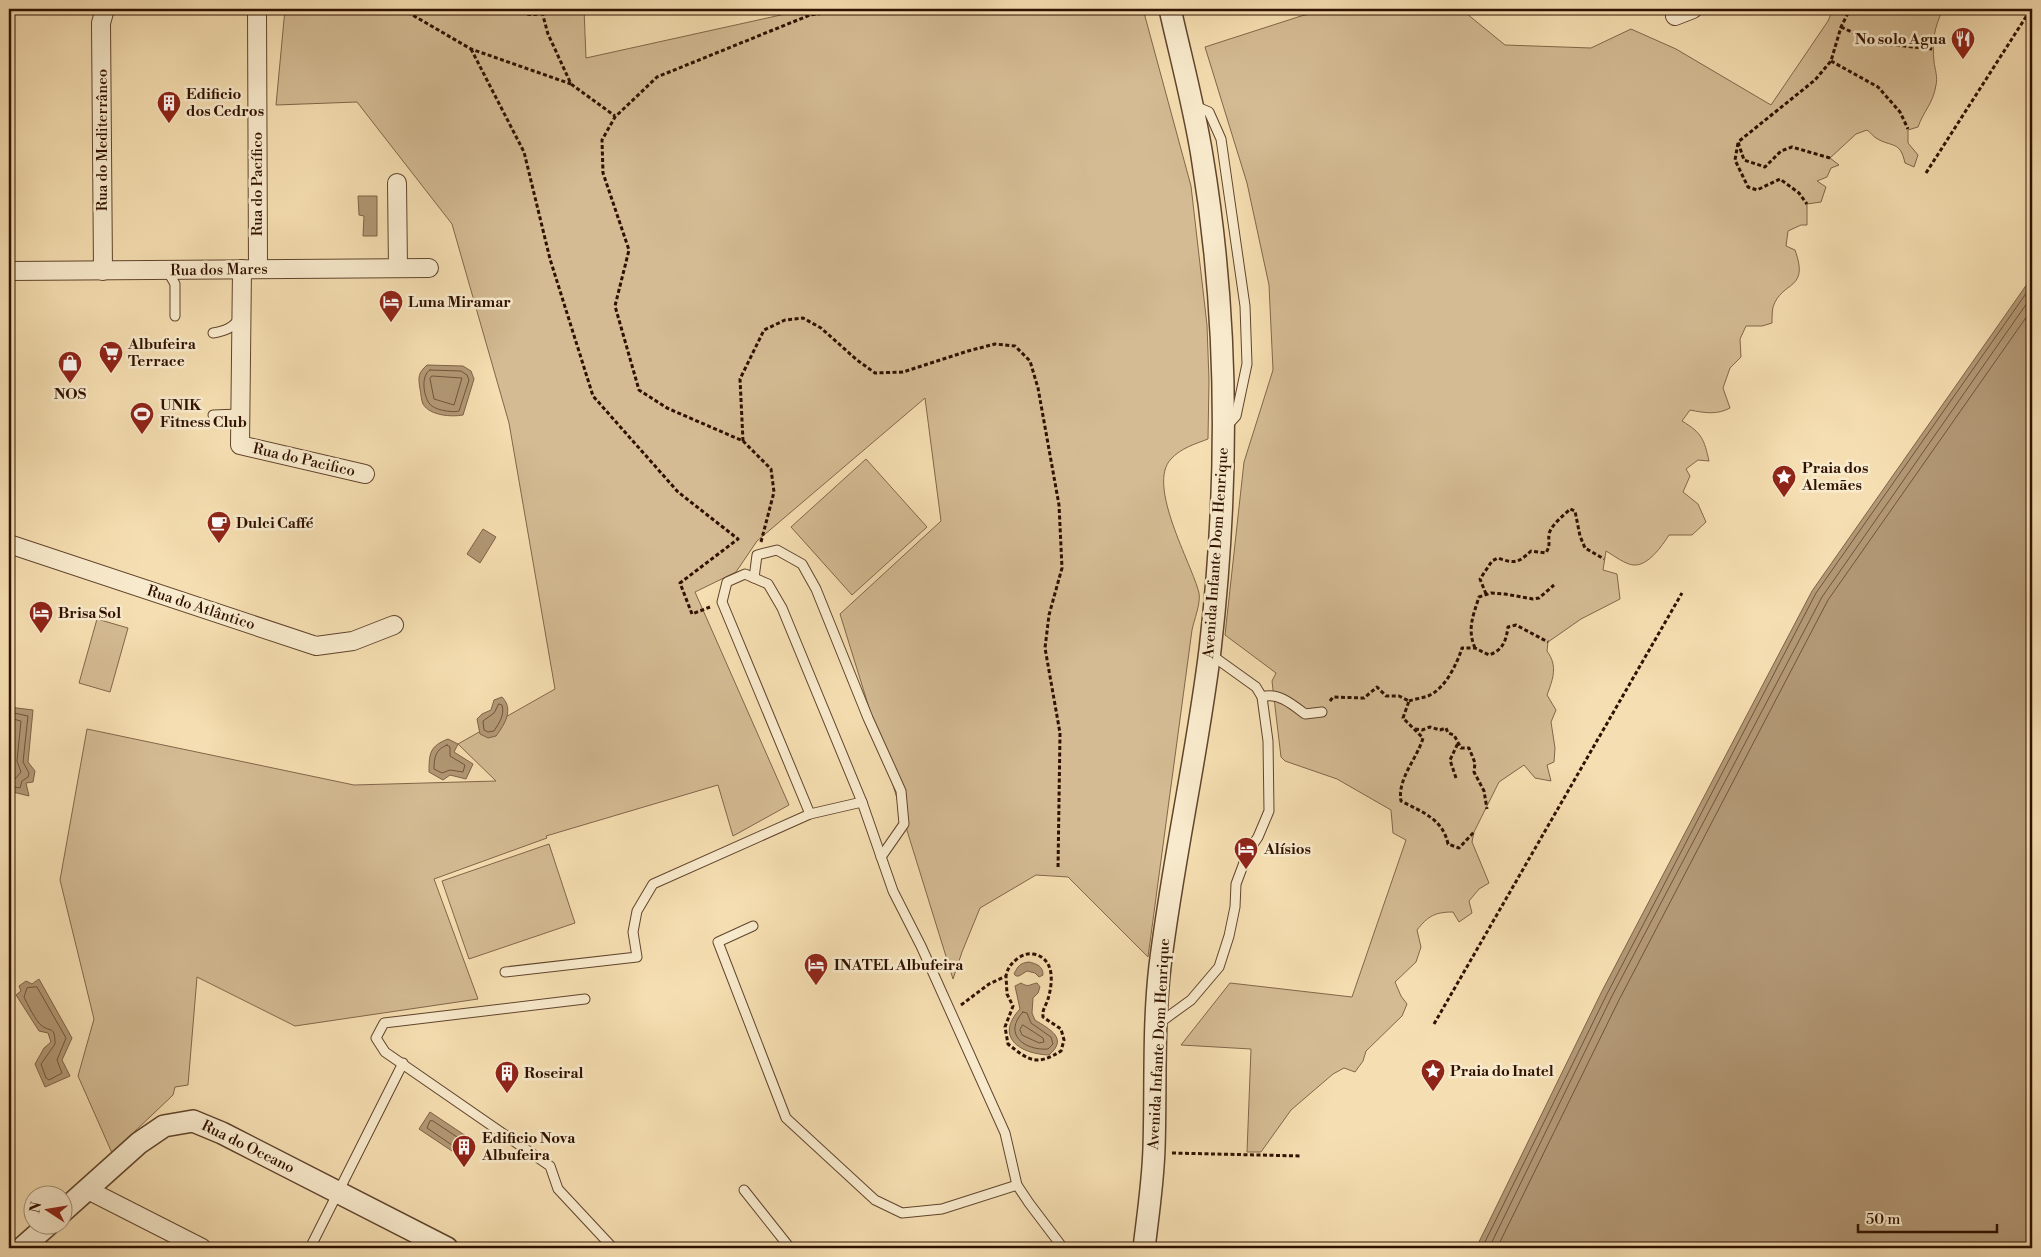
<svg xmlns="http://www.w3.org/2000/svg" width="2041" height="1257" viewBox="0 0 2041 1257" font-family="'Libre Bodoni',serif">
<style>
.green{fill:#d4bb93;stroke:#82664a}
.water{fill:#b29875;stroke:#7e6246}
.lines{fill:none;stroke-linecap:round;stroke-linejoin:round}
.shore{stroke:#71543a;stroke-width:1}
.service-casing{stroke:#61442c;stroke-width:11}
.minor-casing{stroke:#61442c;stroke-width:20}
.tertiary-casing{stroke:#61442c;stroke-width:24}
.path{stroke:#301100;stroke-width:3;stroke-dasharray:4 2.5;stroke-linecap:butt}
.service{stroke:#f8eacc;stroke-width:9}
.minor{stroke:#f8eacc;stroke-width:18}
.tertiary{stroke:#f8eacc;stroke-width:21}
.labels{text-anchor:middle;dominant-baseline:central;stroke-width:5;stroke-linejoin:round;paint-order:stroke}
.poi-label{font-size:15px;font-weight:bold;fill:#301100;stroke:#f8eacc;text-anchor:start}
.street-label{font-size:15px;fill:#301100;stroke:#f8eacc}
</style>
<rect width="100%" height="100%" fill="#f5deb1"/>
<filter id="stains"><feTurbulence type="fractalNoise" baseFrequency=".004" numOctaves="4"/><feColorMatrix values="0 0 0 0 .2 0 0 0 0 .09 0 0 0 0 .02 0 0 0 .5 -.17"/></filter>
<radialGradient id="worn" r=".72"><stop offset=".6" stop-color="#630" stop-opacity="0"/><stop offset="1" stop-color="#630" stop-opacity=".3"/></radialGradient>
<!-- green -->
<g class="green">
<path d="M 285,9 L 584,9 L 586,58 L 808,9 L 1143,9 L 1191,186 L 1207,325 L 1209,380 L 1208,439 C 1195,444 1181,448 1171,459 C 1146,485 1192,564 1199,593 C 1201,603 1194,620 1192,630 L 1148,957 L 1068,877 L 1036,875 L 980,908 L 962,952 L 953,979 L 840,614 L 941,521 L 925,398 L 757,541 L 736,572 L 695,592 L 789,805 L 733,836 L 718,785 L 546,836 L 547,838 L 434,879 L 478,999 L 295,1026 L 197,977 L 188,1085 L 175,1087 L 173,1095 L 112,1153 L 78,1076 L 94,1019 L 60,880 L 87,729 L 354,785 L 496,781 L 458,744 L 555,689 L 509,423 L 452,224 L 357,102 L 276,105 Z"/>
<path d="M 1332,9 L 1461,9 L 1505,45 L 1591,48 L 1631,29 L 1676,49 L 1771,105 L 1828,21 L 1833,9 L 1943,9 C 1934,29 1932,40 1934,62 C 1935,69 1938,78 1936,85 C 1933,104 1924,110 1918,127 L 1908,130 L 1908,143 L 1918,155 L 1914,167 L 1905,163 C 1900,140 1892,148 1876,138 C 1873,136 1870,132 1867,130 L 1856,134 L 1830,158 L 1839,165 L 1831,168 L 1827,177 L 1817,181 L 1826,187 L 1821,202 L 1807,204 L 1807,225 L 1801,225 L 1788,231 L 1786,246 L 1795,250 C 1810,291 1782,280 1773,307 C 1772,312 1772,318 1772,323 L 1762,326 L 1746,326 L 1740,339 L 1741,357 L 1730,368 L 1723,388 L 1730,408 C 1717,415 1705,413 1690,410 L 1682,421 C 1702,433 1704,439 1709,461 L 1698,460 L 1686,469 L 1690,476 L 1683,492 L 1698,504 L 1706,522 L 1692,535 L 1669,535 C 1662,546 1648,566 1634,565 C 1626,565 1613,555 1606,551 L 1603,570 L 1617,574 L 1620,599 L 1581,619 L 1548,642 L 1547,651 C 1558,666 1553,679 1547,695 L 1556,710 L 1551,722 L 1555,748 L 1554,762 L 1547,765 L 1551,781 L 1535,778 L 1524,765 L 1499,782 L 1474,832 L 1472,842 L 1489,883 L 1479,889 L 1469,901 L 1472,913 L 1459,922 L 1453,912 C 1435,912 1428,916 1417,930 L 1421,947 L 1416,962 L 1395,982 L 1401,996 L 1407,1004 L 1402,1016 L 1366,1051 L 1363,1061 L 1355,1072 L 1344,1068 L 1333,1074 L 1291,1110 L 1261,1152 L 1247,1152 L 1251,1049 L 1181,1045 L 1230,983 L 1352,997 L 1406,840 L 1393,833 L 1391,810 L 1337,779 L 1285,761 L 1281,757 L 1272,681 L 1276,673 L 1225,635 L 1244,462 L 1273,370 L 1269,285 L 1247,183 L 1205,47 L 1301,16 Z"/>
<polygon points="866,459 927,527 852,595 791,527"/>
<polygon points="97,619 128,628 110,692 79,683"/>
<polygon points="549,844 575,923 469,959 442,881"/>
</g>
<!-- water -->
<g class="water">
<polygon points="358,196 377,196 377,236 363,236 364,216 359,215"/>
<polygon points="2032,277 2032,1248 1476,1248 1602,991 1812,591"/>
<path d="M 427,365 L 463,366 L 471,371 L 474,379 L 463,415 C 452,417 430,416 423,404 C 421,400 421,393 420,389 C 418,377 418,373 427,365 Z"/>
<polygon points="483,529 496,537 480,563 467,554"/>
<path d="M 502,697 C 514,709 505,724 496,736 L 488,738 L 480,734 L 477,719 L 482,714 L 491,710 L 494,700 Z"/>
<polygon points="9,707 33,710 28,762 35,771 33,782 26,783 29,796 13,792 9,789"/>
<path d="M 448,739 L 458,744 L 454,752 L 473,764 L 466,779 L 450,775 L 443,780 L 429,772 C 429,753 430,746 448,739 Z"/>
<path d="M 1029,962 C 1037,964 1043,966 1043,975 L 1039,977 L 1035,973 L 1027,971 L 1019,976 L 1016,976 L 1014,974 C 1018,966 1020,963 1029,962 Z"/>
<polygon points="39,979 72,1038 62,1060 70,1076 45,1087 35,1064 44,1048 51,1042 48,1033 39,1031 16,995 21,991 19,986 26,981 32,984"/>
<path d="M 1021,983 C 1029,988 1030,984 1037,983 L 1040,987 L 1038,993 L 1033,998 L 1032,1013 L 1035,1020 C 1049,1029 1069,1038 1049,1055 C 1020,1054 994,1037 1020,1009 L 1015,986 Z"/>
<polygon points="430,1112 466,1136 455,1153 419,1129"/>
</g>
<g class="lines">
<!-- shore -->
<g class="shore">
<path d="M 430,370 L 461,371 L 467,375 L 469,380 L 459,411 C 452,413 433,410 429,403 C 423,394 421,375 430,370 Z"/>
<polygon points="432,376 462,378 454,405 434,399 430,379"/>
<path d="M 499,704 L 502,705 C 505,715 499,723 494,731 L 488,732 L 484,730 L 483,721 L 494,713 Z"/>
<polyline points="9,712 28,716 23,762 29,773 28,777 22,781 20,788 9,786"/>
<polyline points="9,718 21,721 17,761 21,772 15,779 9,779"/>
<path d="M 447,745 L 450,747 L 450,756 L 465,765 L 463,772 L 450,770 L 442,773 L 434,769 C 434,757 436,749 447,745 Z"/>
<path d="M 37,987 L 66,1038 L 57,1060 L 62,1073 L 49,1080 L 46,1078 L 41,1064 L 55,1044 C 55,1026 51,1032 42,1026 C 36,1022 27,1003 24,997 L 27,988 Z"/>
<path d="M 1023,1012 L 1027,1013 L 1031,1023 L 1051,1037 L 1053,1044 L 1048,1049 C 1025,1051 1002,1034 1023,1012 Z"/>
<polygon points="1023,1025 1043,1038 1044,1042 1039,1043 1022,1035 1020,1030"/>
<polygon points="433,1121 457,1137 458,1139 454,1144 452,1145 427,1128 430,1121"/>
<polyline points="1482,1248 1607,994 1816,593 2032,285"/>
<polyline points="1489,1248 1612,996 1822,597 2032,296"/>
<polyline points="1497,1248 1619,1000 1828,600 2032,309"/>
</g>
<defs>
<g id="service">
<polyline points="1195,106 1209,112 1221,139 1245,306 1247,364 1236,416 1226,427"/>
<polyline points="167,270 175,284 175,316"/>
<path d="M 213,333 C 224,331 234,328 239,318"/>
<polyline points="213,415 240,414"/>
<polyline points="754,578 757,555 777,550 802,564 816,589 868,718 901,791 904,824 881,857"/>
<path d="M 1262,697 C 1278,692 1292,704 1305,714 L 1322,712"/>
<polyline points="810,814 722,602 727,582 745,574 768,584 782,608 862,802 893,891 921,946 1005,1133 1017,1185 1029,1203 1063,1248"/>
<polyline points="753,926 718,942 786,1118 875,1200 902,1213 942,1209 1017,1185"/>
<polyline points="505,972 637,957 633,932 637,911 653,884 810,814 862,802"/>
<polyline points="585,999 384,1023 376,1038 385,1052 550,1166 558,1189 613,1248"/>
<polyline points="1158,1024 1191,1000 1219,967 1229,936 1235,907 1236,884 1248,852 1258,837 1269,811 1268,741 1262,697 1256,687 1210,654"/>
<polyline points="744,1190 790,1248"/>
<polyline points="310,1248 403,1063"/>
</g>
<g id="minor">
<polyline points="257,9 258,269"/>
<polyline points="1675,16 1693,9"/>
<polyline points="397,183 398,268"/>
<polyline points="242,269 240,445 365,474"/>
<polyline points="9,271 429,268"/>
<polyline points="103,271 101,23 105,9"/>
<polyline points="9,544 316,646 353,641 394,625"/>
<polyline points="88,1190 202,1248"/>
</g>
<g id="tertiary">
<polyline points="62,1212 139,1143 164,1126 193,1121 222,1133 447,1248"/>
<polyline points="22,1248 49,1224"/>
<path d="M 1144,1248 C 1148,1215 1153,1182 1154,1148 C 1156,1088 1153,1026 1160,966 C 1173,860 1197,756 1210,650 C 1229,486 1229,319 1202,156 C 1194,106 1181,58 1170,9"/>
</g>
</defs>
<!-- service casing -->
<use href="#service" class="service-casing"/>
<!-- minor casing -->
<use href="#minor" class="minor-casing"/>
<!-- tertiary casing -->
<use href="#tertiary" class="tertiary-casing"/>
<!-- path -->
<g class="path">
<polyline points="402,9 471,49 571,84"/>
<path d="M 515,9 C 529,16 535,17 549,9"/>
<polyline points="542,12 548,34 571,84 615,116"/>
<polyline points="1841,27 1875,43 1933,49"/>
<polyline points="471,49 524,152 550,259 593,396 678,492 738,539 680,583 692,614 710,607"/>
<polyline points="1831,61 1878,87 1900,112 1908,129"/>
<polyline points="1738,143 1735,160 1748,187 1757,190 1780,179 1799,193 1807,204"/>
<polyline points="1830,158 1792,147 1781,151 1765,167 1744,160 1738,142 1815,80 1831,61 1841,27 1850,9"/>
<polyline points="1926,173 2031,9"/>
<polyline points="743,441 740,379 764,330 785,320 803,318 821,328 857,360 875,373 903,372 968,351 995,344 1015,346 1030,361 1038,388 1059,505 1062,568 1049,615 1045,648 1060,733 1058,869"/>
<polyline points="761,542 774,492 771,469 743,441 667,408 639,390 615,306 629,250 603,173 602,140 615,117 657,77 810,15 854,9"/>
<path d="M 1486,594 L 1480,579 L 1492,561 L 1498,558 C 1515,564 1518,563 1531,551 L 1546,553 C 1551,544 1548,543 1549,534 C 1551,525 1564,515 1570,509 L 1575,511 L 1580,536 L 1585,548 L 1604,559"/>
<path d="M 1475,648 C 1467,629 1473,616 1479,597 L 1491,593 L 1505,594 L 1533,599 L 1539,598 L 1554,585"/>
<path d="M 1330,701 L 1333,697 L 1364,698 L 1377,687 L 1386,696 L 1399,696 L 1409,701 L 1403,718 L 1423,738 C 1417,759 1397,779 1401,801 C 1422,812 1443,819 1448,844 L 1459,848 L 1474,832"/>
<path d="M 1409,701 C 1415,699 1422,698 1428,696 C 1445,689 1457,664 1462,648 L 1475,648 L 1489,655 C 1503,650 1506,641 1508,627 L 1516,625 L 1548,642"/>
<polyline points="1415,729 1422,730 1430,727 1440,730 1446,728 1448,733 1454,735 1461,748 1469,748 1475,763 1474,772 1484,791 1487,809"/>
<polyline points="1456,778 1450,760 1458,743"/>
<path d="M 961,1005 L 989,984 L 1006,976 C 1008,967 1011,964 1018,958 C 1023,955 1028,953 1033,954 C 1055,958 1053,982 1048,999 C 1046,1006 1042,1009 1043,1017 L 1061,1029 L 1064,1040 L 1061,1051 C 1037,1066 1029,1061 1008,1044 L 1005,1027 L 1013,1006 L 1007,994 L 1006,976"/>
<polyline points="1434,1024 1682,593"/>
<polyline points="1172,1153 1301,1156"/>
</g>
<!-- service -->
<use href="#service" class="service"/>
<!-- minor -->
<use href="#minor" class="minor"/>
<!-- tertiary -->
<use href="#tertiary" class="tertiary"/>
</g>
<!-- icons -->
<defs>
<symbol id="restaurant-pin" viewBox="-11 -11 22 30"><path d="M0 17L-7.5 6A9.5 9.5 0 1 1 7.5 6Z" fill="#8f2418" stroke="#f8eacc"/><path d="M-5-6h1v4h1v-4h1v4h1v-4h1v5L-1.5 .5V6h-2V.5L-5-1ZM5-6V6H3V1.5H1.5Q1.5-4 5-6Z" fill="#fff"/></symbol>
<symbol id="building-pin" viewBox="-11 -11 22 30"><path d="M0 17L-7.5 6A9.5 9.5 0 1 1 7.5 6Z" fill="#8f2418" stroke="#f8eacc"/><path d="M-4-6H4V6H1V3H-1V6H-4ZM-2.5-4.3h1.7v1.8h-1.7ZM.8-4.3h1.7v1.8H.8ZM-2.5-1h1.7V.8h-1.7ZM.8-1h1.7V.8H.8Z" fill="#fff"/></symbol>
<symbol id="hotel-pin" viewBox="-11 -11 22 30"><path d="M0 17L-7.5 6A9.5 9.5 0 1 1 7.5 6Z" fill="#8f2418" stroke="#f8eacc"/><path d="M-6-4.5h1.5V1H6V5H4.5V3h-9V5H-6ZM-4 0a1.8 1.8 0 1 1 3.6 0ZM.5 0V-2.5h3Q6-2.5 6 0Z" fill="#fff"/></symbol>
<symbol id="supermarket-pin" viewBox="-11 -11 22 30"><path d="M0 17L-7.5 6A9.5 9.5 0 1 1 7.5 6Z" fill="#8f2418" stroke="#f8eacc"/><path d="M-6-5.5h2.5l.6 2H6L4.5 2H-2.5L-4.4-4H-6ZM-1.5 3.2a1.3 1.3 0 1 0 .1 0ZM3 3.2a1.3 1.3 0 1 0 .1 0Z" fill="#fff"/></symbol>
<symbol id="shop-pin" viewBox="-11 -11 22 30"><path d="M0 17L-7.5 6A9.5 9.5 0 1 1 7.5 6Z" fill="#8f2418" stroke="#f8eacc"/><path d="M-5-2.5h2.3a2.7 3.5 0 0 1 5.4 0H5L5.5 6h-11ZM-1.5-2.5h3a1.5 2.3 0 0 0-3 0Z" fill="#fff"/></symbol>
<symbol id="stadium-pin" viewBox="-11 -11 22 30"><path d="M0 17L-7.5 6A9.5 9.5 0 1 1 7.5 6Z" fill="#8f2418" stroke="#f8eacc"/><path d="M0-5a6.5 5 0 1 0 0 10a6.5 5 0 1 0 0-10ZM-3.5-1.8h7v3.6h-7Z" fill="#fff"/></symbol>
<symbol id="sight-pin" viewBox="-11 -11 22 30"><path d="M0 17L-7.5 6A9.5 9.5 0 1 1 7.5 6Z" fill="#8f2418" stroke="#f8eacc"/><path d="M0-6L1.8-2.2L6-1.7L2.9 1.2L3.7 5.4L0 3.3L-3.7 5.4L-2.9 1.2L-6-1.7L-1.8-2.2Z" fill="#fff"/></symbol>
<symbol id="cafe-pin" viewBox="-11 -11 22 30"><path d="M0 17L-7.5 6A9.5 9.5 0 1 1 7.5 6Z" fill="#8f2418" stroke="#f8eacc"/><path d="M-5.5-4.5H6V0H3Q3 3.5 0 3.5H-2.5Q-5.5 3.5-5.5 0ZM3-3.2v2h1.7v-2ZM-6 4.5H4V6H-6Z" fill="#fff"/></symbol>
</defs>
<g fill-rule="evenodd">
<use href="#restaurant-pin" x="1949" y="25" width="28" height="38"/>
<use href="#building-pin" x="155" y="89" width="28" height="38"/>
<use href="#hotel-pin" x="377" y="288" width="28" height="38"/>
<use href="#supermarket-pin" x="97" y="339" width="28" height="38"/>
<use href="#shop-pin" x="56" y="349" width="28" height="38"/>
<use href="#stadium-pin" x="128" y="400" width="28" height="38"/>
<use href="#sight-pin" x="1770" y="463" width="28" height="38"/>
<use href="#cafe-pin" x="205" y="509" width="28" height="38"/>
<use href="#hotel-pin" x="27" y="599" width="28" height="38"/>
<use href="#hotel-pin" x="1232" y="835" width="28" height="38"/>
<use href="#hotel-pin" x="802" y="951" width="28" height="38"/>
<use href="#sight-pin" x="1419" y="1057" width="28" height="38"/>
<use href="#building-pin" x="493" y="1059" width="28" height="38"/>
<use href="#building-pin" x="450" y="1133" width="28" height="38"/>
</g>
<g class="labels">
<!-- poi labels -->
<g class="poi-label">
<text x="1946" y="39" text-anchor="end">No solo Agua</text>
<text x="186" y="94">Edificio<tspan x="186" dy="17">dos Cedros</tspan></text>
<text x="408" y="302">Luna Miramar</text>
<text x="128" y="344">Albufeira<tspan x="128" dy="17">Terrace</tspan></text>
<text x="70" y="394" text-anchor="middle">NOS</text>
<text x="160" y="405">UNIK<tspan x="160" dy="17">Fitness Club</tspan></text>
<text x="1802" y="468">Praia dos<tspan x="1802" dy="17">Alemães</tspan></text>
<text x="236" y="523">Dulci Caffé</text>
<text x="58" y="613">Brisa Sol</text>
<text x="1264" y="849">Alísios</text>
<text x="834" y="965">INATEL Albufeira</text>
<text x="1450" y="1071">Praia do Inatel</text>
<text x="524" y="1073">Roseiral</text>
<text x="482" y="1138">Edificio Nova<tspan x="482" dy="17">Albufeira</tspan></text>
</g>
<!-- street labels -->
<g class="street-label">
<text transform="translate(102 140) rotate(-90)">Rua do Mediterrâneo</text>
<text transform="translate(257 184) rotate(-90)">Rua do Pacífico</text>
<text transform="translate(219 270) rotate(-1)">Rua dos Mares</text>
<text transform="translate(304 460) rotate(13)">Rua do Pacifico</text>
<text transform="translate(1216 553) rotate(-86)">Avenida Infante Dom Henrique</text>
<text transform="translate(201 608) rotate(18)">Rua do Atlântico</text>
<text transform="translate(1159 1044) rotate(-87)">Avenida Infante Dom Henrique</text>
<text transform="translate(248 1147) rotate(26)">Rua do Oceano</text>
</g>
</g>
<!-- margin -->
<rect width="2041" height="1257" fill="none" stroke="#f5deb1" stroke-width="30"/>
<rect x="10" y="10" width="2021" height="1237" fill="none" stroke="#301100" stroke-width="2.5"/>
<rect x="15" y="15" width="2011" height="1227" fill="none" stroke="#301100"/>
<!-- north arrow -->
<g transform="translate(48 1210) rotate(282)"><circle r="24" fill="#f8eacc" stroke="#a8937a"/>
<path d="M0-4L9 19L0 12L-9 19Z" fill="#8f2418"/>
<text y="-8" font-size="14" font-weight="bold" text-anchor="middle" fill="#301100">N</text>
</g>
<!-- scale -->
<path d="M1858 1224v8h139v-8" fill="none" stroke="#301100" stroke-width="2.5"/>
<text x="1866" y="1224" font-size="15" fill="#301100" stroke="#f8eacc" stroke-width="4" paint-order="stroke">50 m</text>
<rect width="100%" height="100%" filter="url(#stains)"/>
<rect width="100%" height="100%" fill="url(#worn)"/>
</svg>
